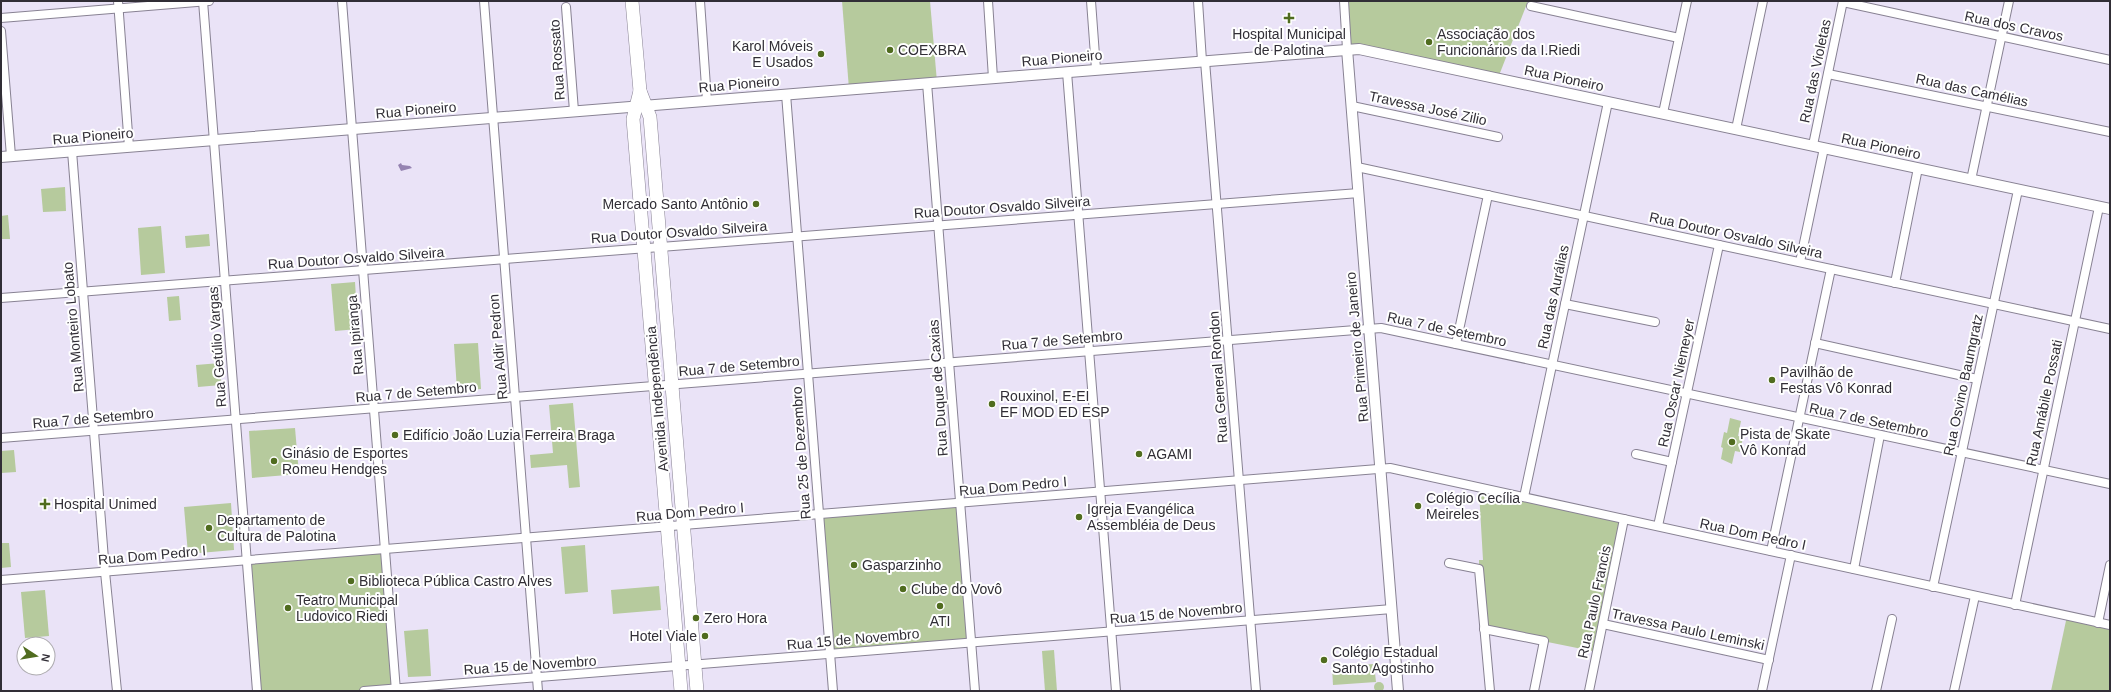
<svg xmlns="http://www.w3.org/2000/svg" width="2111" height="692" viewBox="0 0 2111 692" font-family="Arial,sans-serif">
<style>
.green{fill:#b6ca9d}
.water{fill:#9583b1}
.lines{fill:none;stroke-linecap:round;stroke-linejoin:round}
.minor-casing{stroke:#888293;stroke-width:10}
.tertiary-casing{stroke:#888293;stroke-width:12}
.primary-casing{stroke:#888293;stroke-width:14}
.minor{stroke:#fff;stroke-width:8}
.tertiary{stroke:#fff;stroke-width:10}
.primary{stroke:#fff;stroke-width:13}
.poi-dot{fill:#506c1f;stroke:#fff;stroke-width:1.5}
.labels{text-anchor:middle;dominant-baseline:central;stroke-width:4;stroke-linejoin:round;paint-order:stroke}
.street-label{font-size:14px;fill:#312e36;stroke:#fff}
.poi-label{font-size:14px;fill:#312e36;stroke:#fff;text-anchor:start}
</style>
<rect width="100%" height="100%" fill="#eae3f7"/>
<!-- green -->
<g class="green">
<polygon points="842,1 930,1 937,82 849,89"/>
<polygon points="1344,1 1528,1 1498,78 1347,49"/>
<polygon points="65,187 66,211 43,212 41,189"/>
<polygon points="8,215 10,239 1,239 1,216"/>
<polygon points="161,226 165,273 141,275 138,228"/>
<polygon points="209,234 210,246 186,248 185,236"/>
<polygon points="355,282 358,329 335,331 331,284"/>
<polygon points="179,296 181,320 169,321 167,297"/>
<polygon points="478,343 481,389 457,391 454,344"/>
<polygon points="220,363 221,385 198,387 196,365"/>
<polygon points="573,403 580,487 569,488 567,465 531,468 530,455 553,453 549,405"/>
<polygon points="1730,418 1741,421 1738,436 1743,437 1740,452 1735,451 1732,464 1721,459 1723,448 1721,447 1724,432 1727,433"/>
<polygon points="295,428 299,474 252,478 249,431"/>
<polygon points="14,450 16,472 1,473 1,451"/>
<polygon points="1479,491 1624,519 1597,652 1484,629 1479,569 1479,560 1483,560"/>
<polygon points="231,503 234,550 188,554 184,507"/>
<polygon points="960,503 970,643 830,654 819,515"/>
<polygon points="1,543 9,543 11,567 1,568"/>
<polygon points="585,545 588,592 565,594 561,547"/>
<polygon points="385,549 396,688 364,691 257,691 247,560"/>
<polygon points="659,586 661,610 613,614 611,590"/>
<polygon points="45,590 49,636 25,638 21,592"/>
<polygon points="2067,616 2110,625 2110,691 2051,691"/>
<polygon points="428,629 431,676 408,677 404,631"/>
<polygon points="1054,650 1057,691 1045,691 1042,651"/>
<polygon points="1374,664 1376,682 1333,685 1332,667"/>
<circle cx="1379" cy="687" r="5"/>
</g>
<!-- water -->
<polygon class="water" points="401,163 402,165 410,166 412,168 401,171 398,165"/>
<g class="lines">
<defs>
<g id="minor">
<polyline points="118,1 129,147"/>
<polyline points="203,1 257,691"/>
<polyline points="342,1 396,691"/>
<polyline points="484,1 538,691"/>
<polyline points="700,1 707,101"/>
<polyline points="988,1 993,78"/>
<polyline points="1091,1 1096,69"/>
<polyline points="1198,1 1202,61"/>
<polyline points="1344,1 1347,49"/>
<polyline points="1843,2 2110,60"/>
<polyline points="1531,6 1679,38"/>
<polyline points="566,7 574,111"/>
<polyline points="1,18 209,1"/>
<polyline points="1,31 11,156"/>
<polyline points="1205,61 1256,691"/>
<polyline points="1067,72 1116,691"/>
<polyline points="1828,74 2110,132"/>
<polyline points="927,83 975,691"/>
<polyline points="786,94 833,691"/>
<polyline points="1352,106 1498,137"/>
<polyline points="1663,113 1687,1"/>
<polyline points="1736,129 1763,1"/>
<polyline points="1813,145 1843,1"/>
<polyline points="72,151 105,572 117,691"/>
<polyline points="1357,167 2110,329"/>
<polyline points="1971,180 2009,1"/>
<polyline points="1800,262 1824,148"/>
<polyline points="1895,283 1918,168"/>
<polyline points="1,298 1359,193"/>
<polyline points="1565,304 1655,322"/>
<polyline points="1815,343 1977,379"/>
<polyline points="1456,344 1488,195"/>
<polyline points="1,438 1381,328 2110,484"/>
<polyline points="1636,454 1672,462"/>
<polyline points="1524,497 1608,102"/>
<polyline points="1658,526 1719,245"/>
<polyline points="1771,551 1831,269"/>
<polyline points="1449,563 1479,569 1490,691"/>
<polyline points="1854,569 1880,435"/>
<polyline points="1,580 1390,468 2110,625"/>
<polyline points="1933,587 2018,190"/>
<polyline points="2015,605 2099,207"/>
<polyline points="2098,623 2110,565"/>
<polyline points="1603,624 1769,660"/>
<polyline points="1484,629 1544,641 1534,691"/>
<polyline points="364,691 1392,609"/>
<polyline points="1589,691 1624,519"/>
<polyline points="1762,691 1791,555"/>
<polyline points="1876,691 1892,619"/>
<polyline points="1954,691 1975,596"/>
</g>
<g id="tertiary">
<polyline points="1347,49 1398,691"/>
<polyline points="1,157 1359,49 2110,209"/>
</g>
<g id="primary">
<polyline points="632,1 640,91 650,117 697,691"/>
<polyline points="640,91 633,119 681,691"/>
</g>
</defs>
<!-- minor casing -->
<use href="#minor" class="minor-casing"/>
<!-- tertiary casing -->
<use href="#tertiary" class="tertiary-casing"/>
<!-- primary casing -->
<use href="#primary" class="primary-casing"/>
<!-- minor -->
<use href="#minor" class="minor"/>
<!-- tertiary -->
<use href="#tertiary" class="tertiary"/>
<!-- primary -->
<use href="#primary" class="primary"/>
</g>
<!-- markers -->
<g class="poi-dot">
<path d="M1287 12h4v4h4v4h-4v4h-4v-4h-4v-4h4z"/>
<circle cx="1429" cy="42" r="4"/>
<circle cx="890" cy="50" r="4"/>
<circle cx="821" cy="54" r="4"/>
<circle cx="756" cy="204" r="4"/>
<circle cx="1772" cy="380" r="4"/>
<circle cx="992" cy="404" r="4"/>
<circle cx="395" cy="435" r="4"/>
<circle cx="1732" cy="442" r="4"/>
<circle cx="1139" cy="454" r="4"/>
<circle cx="274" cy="461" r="4"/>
<path d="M43 498h4v4h4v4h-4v4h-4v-4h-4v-4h4z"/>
<circle cx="1418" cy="506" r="4"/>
<circle cx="1079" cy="517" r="4"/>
<circle cx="209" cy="528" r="4"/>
<circle cx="854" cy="565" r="4"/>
<circle cx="351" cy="581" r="4"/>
<circle cx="903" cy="589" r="4"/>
<circle cx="940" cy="606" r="4"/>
<circle cx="288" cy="608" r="4"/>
<circle cx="696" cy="618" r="4"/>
<circle cx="705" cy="636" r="4"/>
<circle cx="1324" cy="660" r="4"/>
</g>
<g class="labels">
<!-- street labels -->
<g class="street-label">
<text transform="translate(2014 26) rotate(12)">Rua dos Cravos</text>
<text transform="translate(1062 58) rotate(-5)">Rua Pioneiro</text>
<text transform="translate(557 60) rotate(-94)">Rua Rossato</text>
<text transform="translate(1815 71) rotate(-78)">Rua das Violetas</text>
<text transform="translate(1564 78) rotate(12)">Rua Pioneiro</text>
<text transform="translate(739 84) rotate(-5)">Rua Pioneiro</text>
<text transform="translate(1972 90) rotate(12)">Rua das Camélias</text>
<text transform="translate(1428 108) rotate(12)">Travessa José Zilio</text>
<text transform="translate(416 110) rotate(-5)">Rua Pioneiro</text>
<text transform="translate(93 136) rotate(-5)">Rua Pioneiro</text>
<text transform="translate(1881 146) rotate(12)">Rua Pioneiro</text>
<text transform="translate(1002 207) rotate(-4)">Rua Doutor Osvaldo Silveira</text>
<text transform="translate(679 232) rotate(-4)">Rua Doutor Osvaldo Silveira</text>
<text transform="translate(1736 235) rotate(12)">Rua Doutor Osvaldo Silveira</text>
<text transform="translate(356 258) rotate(-4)">Rua Doutor Osvaldo Silveira</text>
<text transform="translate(1553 297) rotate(-78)">Rua das Aurálias</text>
<text transform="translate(73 327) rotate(-95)">Rua Monteiro Lobato</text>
<text transform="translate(1447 329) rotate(12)">Rua 7 de Setembro</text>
<text transform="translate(355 335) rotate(-95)">Rua Ipiranga</text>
<text transform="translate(1062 340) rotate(-5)">Rua 7 de Setembro</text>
<text transform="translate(217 347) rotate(-94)">Rua Getúlio Vargas</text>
<text transform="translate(498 347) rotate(-95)">Rua Aldir Pedron</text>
<text transform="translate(1357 347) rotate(-95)">Rua Primeiro de Janeiro</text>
<text transform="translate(739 366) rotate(-5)">Rua 7 de Setembro</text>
<text transform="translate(1218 377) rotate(-94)">Rua General Rondon</text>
<text transform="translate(1676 383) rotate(-78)">Rua Oscar Niemeyer</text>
<text transform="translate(1963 385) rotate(-78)">Rua Osvino Baumgratz</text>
<text transform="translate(938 388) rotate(-94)">Rua Duque de Caxias</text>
<text transform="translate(416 392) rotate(-5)">Rua 7 de Setembro</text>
<text transform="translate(657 399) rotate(-95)">Avenida Independência</text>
<text transform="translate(2044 403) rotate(-78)">Rua Amábile Possati</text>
<text transform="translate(93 418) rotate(-5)">Rua 7 de Setembro</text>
<text transform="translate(1869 420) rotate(12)">Rua 7 de Setembro</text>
<text transform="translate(801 453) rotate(-94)">Rua 25 de Dezembro</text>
<text transform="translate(1013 486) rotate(-5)">Rua Dom Pedro I</text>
<text transform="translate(690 512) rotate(-5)">Rua Dom Pedro I</text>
<text transform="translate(1753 534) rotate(12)">Rua Dom Pedro I</text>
<text transform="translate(152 555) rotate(-5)">Rua Dom Pedro I</text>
<text transform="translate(1594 602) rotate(-78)">Rua Paulo Francis</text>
<text transform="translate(1176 613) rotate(-5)">Rua 15 de Novembro</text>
<text transform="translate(1688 629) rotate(12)">Travessa Paulo Leminski</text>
<text transform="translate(853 639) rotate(-5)">Rua 15 de Novembro</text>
<text transform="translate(530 665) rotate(-4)">Rua 15 de Novembro</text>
</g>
<!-- poi labels -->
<g class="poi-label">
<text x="1289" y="34" text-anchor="middle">Hospital Municipal<tspan x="1289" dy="16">de Palotina</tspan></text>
<text x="1437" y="34">Associação dos<tspan x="1437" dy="16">Funcionários da I.Riedi</tspan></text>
<text x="813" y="46" text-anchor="end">Karol Móveis<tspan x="813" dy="16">E Usados</tspan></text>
<text x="898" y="50">COEXBRA</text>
<text x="748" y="204" text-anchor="end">Mercado Santo Antônio</text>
<text x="1780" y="372">Pavilhão de<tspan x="1780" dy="16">Festas Vô Konrad</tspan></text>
<text x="1000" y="396">Rouxinol, E-EI<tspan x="1000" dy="16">EF MOD ED ESP</tspan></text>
<text x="1740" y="434">Pista de Skate<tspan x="1740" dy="16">Vô Konrad</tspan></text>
<text x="403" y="435">Edifício João Luzia Ferreira Braga</text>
<text x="282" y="453">Ginásio de Esportes<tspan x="282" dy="16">Romeu Hendges</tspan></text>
<text x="1147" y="454">AGAMI</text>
<text x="1426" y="498">Colégio Cecília<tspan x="1426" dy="16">Meireles</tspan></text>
<text x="54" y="504">Hospital Unimed</text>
<text x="1087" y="509">Igreja Evangélica<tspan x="1087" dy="16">Assembléia de Deus</tspan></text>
<text x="217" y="520">Departamento de<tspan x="217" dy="16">Cultura de Palotina</tspan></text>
<text x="862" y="565">Gasparzinho</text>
<text x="359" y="581">Biblioteca Pública Castro Alves</text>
<text x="911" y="589">Clube do Vovô</text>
<text x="296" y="600">Teatro Municipal<tspan x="296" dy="16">Ludovico Riedi</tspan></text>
<text x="704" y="618">Zero Hora</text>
<text x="940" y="621" text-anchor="middle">ATI</text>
<text x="697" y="636" text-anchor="end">Hotel Viale</text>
<text x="1332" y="652">Colégio Estadual<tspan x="1332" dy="16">Santo Agostinho</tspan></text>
</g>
</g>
<!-- border -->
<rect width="2111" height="692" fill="none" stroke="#312e36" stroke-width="4"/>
<!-- north arrow -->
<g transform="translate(36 656) rotate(102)"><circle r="19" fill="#ffffff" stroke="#adabaf"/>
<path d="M0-3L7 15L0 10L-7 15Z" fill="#506c1f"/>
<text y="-6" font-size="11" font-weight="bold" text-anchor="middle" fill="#312e36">N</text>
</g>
</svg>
